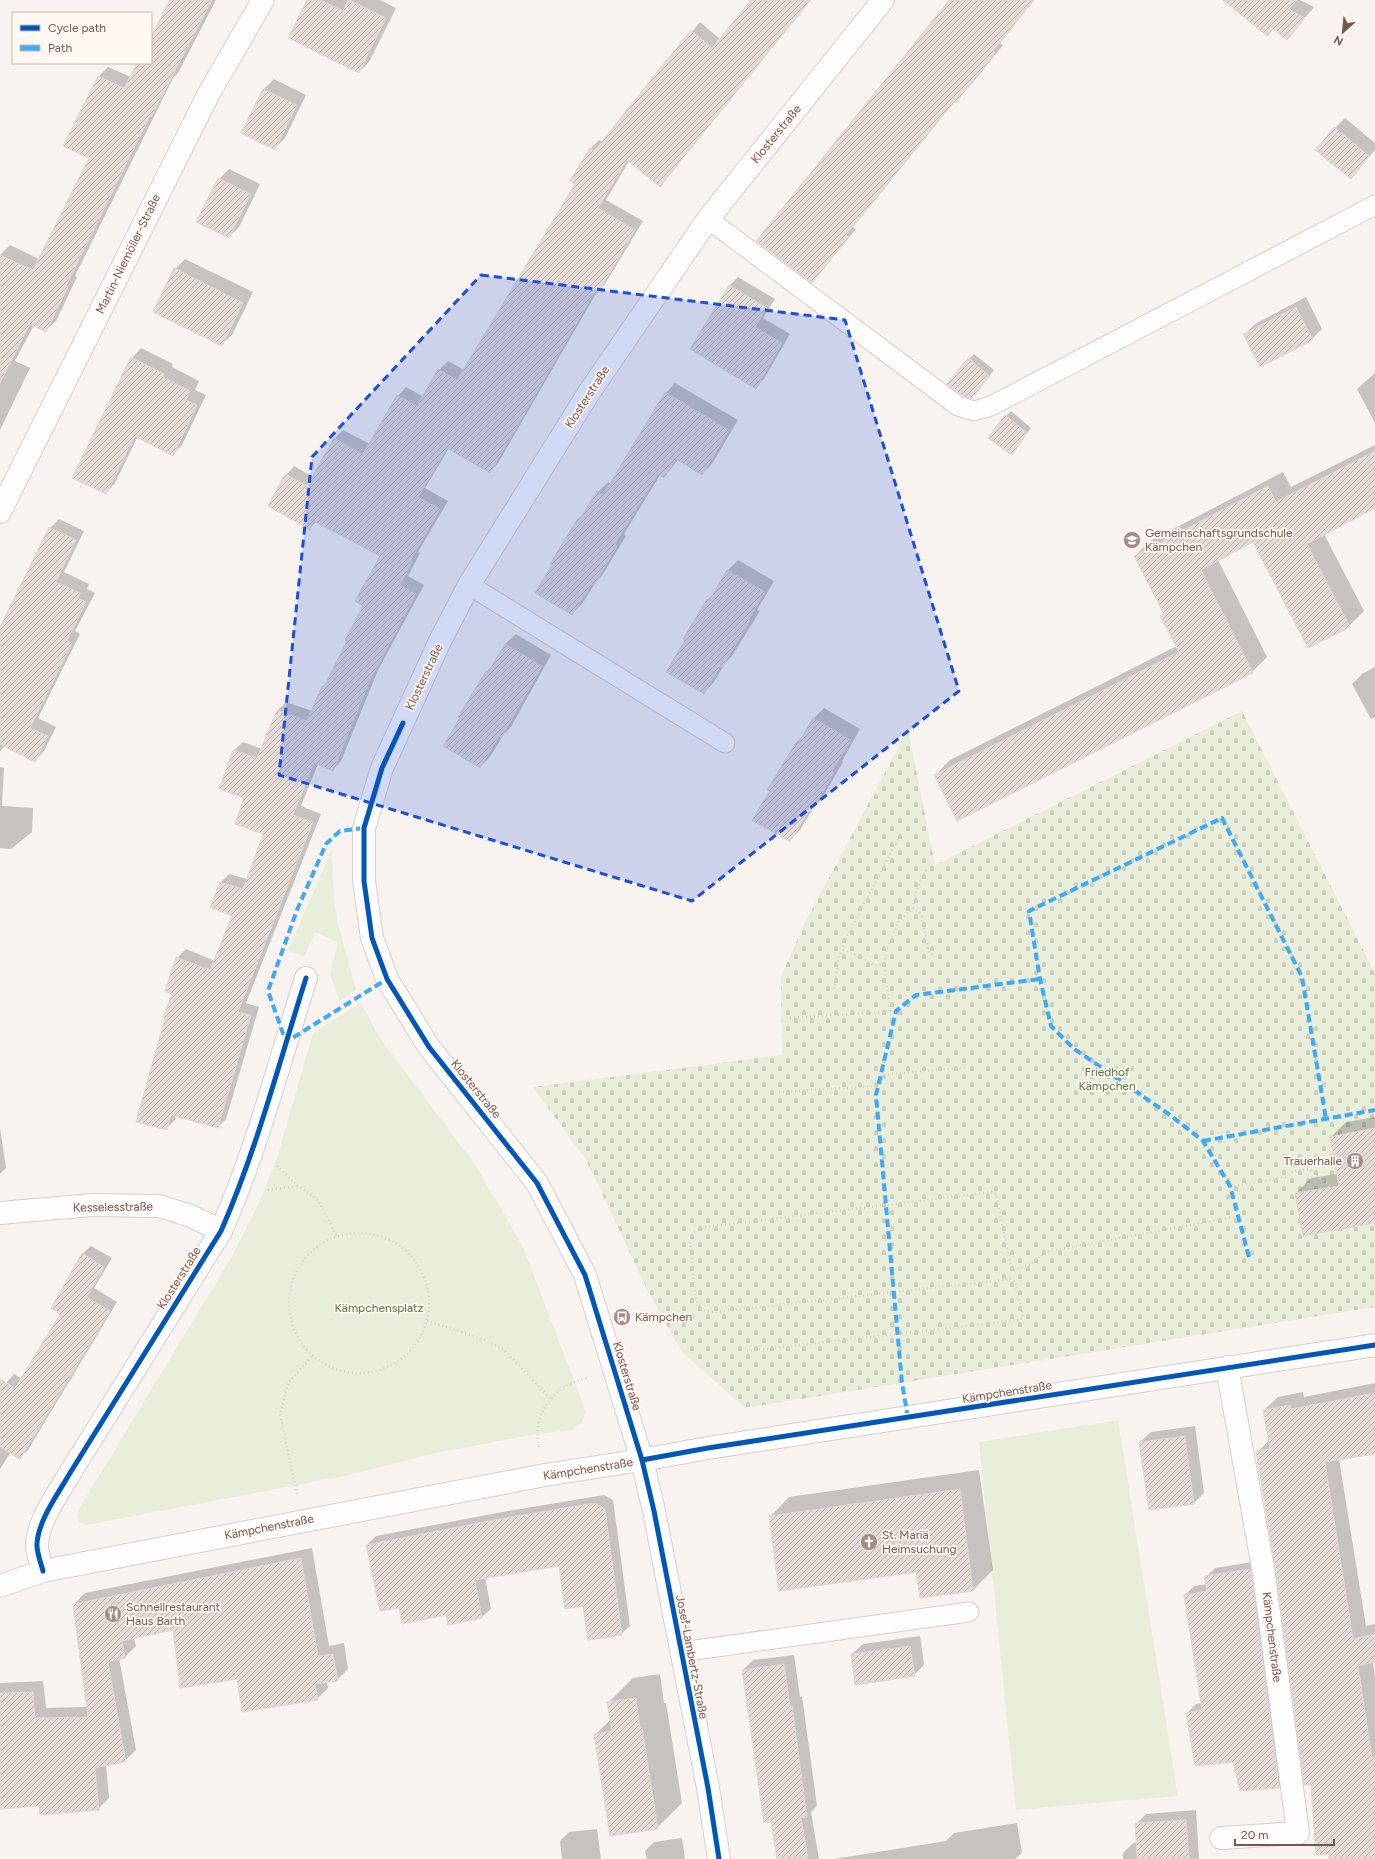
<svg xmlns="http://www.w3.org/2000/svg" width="1375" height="1859" viewBox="0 0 1375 1859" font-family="Figtree,sans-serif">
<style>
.green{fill:#e9eeda}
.cemetery{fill:url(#cemetery-stones)}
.shadow{fill:#0003}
.building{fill:url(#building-hatch);stroke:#e1d6d1}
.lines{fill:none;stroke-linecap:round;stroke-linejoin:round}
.service-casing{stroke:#d8cfcc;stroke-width:21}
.minor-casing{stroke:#d8cfcc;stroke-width:24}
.secondary-casing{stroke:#d9d0cc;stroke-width:24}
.path{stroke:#dad1d0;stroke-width:2.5;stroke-dasharray:1 3;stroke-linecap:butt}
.service{stroke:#fefdfd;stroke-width:19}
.minor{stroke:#fefdfd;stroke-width:22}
.secondary{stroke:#fefdfd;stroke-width:22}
.quiet{stroke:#3fa9f5;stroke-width:4;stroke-dasharray:8 4;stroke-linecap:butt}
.cycleway-casing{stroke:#fff7f2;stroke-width:8}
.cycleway{stroke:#0057b8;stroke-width:5}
.marked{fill:#1d4ed8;fill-opacity:0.2;stroke:#1d4ed8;stroke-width:3;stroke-dasharray:8 5;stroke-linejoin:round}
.labels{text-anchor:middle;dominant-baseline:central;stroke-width:3.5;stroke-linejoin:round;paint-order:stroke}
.street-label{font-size:12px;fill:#78564e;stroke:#fff7f2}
.poi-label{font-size:12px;fill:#78564e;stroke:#fff7f2;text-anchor:start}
.park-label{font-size:12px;fill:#5b7742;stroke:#fff7f2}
</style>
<defs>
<pattern id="cemetery-stones" width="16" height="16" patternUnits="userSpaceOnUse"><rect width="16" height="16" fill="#e9eeda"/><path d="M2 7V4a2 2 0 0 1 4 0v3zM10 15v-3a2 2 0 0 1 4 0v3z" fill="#cbcebd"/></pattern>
<pattern id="building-hatch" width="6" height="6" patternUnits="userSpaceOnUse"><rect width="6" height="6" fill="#e5dbd6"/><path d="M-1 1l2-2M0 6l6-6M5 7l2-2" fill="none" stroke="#beb4b0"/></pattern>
</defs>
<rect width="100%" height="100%" fill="#f8f3ef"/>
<!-- green -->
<g class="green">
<polygon points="332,849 334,898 338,923 356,990 340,1001 330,974 338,942 315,932 304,957 288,951"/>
<polygon points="361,1003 379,1037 476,1166 523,1247 586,1412 581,1424 572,1430 531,1435 426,1455 349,1475 87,1525 80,1523 77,1516 79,1509 231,1258 258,1205 277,1158 313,1033"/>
<polygon points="1118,1420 1178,1796 1016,1810 979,1442"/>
</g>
<!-- cemetery -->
<polygon class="cemetery" points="1242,711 1375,973 1375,1307 745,1408 681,1351 647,1289 586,1160 533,1087 782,1055 781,976 806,921 908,729 935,865"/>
<!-- shadow -->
<g class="shadow">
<polygon points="169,0 216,0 178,73 173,78 75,276 77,277 56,321 46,330 34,325 15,361 30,368 0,430 0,255 10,245 39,259 90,158 98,77 108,67 131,77 138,63 151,63 151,39 171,1"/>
<polygon points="308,0 380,0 396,8 369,62 359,72"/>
<polygon points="752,0 811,0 660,186 629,161 606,200 643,221 605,284 597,292 498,463 490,472 449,448 425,488 448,501 418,552 420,553 408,576 424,585 378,670 341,761 333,770 318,764 301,806 321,814 246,1003 259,1007 226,1119 218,1127 176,1116 175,1120 166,1129 174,993 177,958 186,949 215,961 233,915 220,883 229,874 247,879 264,834 245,798 221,789 234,750 243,742 262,749 278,710 286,702 312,711 322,687 329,680 365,605 381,556 317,521 309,528 286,475 294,466 313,477 335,438 343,430 370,444 398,396 406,387 424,397 439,370 448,361 464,370 576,184 571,181 591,148 599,140 602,142 700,22 721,40"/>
<polygon points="970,0 1034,0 1000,43 1003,45 970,86 955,101 853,227 856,229 820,273"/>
<polygon points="1249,0 1300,0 1314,7 1287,39 1274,28 1267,35"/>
<polygon points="274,79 306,95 285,138 274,149 242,133 264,89"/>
<polygon points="1345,118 1375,143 1375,150 1351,177 1335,128"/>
<polygon points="229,169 260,184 239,227 229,237 219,179"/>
<polygon points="185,259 253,292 232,335 221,345 175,269"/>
<polygon points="738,277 775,299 763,318 790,334 764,379 755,388 729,286"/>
<polygon points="1306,297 1322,329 1312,339 1245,334 1255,324"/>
<polygon points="141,348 173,364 172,367 199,381 195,390 206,395 182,445 172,455 138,436 115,483 105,493 132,358"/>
<polygon points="974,354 994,370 976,392 969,359"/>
<polygon points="1375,373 1375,423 1357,389"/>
<polygon points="675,383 738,420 712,464 702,474 678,460 664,477 660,475 624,534 626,536 603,574 596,582 582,604 572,614 579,518 586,511 598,492 608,482 611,484 666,393"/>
<polygon points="1011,411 1031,428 1012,454 1006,416"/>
<polygon points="1375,445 1375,507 1324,534 1364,611 1349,626 1254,541 1218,560 1267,657 1252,672 935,775 950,760 1177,646 1162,616 1165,613 1135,556 1150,541 1283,472 1291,487"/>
<polygon points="59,519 84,531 64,572 89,584 87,589 95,593 75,631 80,634 38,718 56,727 44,751 35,760 5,746 0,751 0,629 50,528"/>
<polygon points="738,560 774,581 757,610 760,611 732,656 725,663 714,682 704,693 707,600 715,593 728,570"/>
<polygon points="516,634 551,655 511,727 504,734 490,757 480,767 487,671 494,664 505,644"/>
<polygon points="1375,667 1375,717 1371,719 1352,684 1362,674"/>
<polygon points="824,708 860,729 842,761 843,762 821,800 814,807 800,830 790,840 795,744 803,736 814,718"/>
<polygon points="0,767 4,768 2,806 33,808 32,832 11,849 0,848"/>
<polygon points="1375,1117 1375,1222 1296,1193 1311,1178 1338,1174 1331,1137 1346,1122"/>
<polygon points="0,1128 6,1168 0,1174"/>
<polygon points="91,1246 112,1258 94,1288 117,1302 28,1450 20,1458 11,1452 0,1469 0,1393 6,1383 14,1374 22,1379 61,1314 82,1254"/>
<polygon points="1375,1383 1375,1453 1339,1459 1366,1626 1375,1624 1375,1661 1373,1662 1375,1678 1375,1859 1330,1859 1312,1784 1258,1452 1269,1440 1264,1410 1278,1397 1303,1392 1304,1397"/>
<polygon points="1195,1426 1204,1493 1194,1503 1140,1442 1151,1432"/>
<polygon points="979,1470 993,1570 973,1590 920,1597 917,1571 770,1517 789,1497"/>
<polygon points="604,1495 613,1500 630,1626 621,1634 584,1605 560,1565 485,1577 491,1609 482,1617 449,1624 447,1614 400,1607 367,1545 376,1536 508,1511"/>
<polygon points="312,1548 329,1646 344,1643 348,1669 337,1680 327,1681 328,1688 317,1699 238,1678 174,1629 134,1638 136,1646 125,1657 119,1658 136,1750 125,1761 106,1765 109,1798 98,1809 40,1805 0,1808 0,1683 43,1681 46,1708 87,1707 74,1604 85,1593"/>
<polygon points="1259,1561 1288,1777 1279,1787 1241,1790 1234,1761 1187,1713 1196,1704 1202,1703 1185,1595 1194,1586 1207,1584 1206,1577 1215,1568"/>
<polygon points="920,1636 924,1665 914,1675 852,1654 863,1644"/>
<polygon points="794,1655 800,1697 802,1696 817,1806 811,1812 819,1859 778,1859 743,1670 753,1660"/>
<polygon points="660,1674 664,1703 666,1703 682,1803 657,1828 595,1735 611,1719 608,1703 633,1678"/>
<polygon points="1196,1810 1199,1859 1123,1859 1123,1853 1133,1843 1137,1842 1136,1824 1146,1814"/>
<polygon points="1017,1823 1022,1853 1015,1859 834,1859 946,1841 954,1833"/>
<polygon points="597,1829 601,1859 562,1859 560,1841 569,1832"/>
<polygon points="682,1838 685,1859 647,1859 645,1851 654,1842"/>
</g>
<!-- building -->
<g class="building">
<polygon points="170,0 212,0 151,117 151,114 66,286 68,287 46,332 30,324 0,383 0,255 33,270 89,158 63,146 98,76 124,88 137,63 151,63 151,37"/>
<polygon points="307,0 320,0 343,11 348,0 350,0 386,18 359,73 288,38"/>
<polygon points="751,0 810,0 660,187 627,160 598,208 635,230 597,294 594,293 490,473 447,448 418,497 440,509 410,561 412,562 400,585 416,594 370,680 333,771 314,763 293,815 313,822 238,1012 251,1015 218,1128 171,1115 167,1130 136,1122 165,1018 163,1017 172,994 165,991 176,957 210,970 232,916 210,907 220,882 243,889 263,834 235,824 244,798 219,789 233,750 257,758 277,710 307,721 322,686 324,687 347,641 345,640 363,606 355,601 380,556 314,521 310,530 268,506 285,474 307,486 334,438 363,454 397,395 417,406 438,369 457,380 575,184 570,181 590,148 594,151 691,30 712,48"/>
<polygon points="949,0 1034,0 993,51 995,53 962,95 956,103 954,102 868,208 846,235 849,237 812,283 756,241"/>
<polygon points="1223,0 1297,0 1289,9 1305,18 1287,40 1273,29 1267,36"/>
<polygon points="263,89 297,105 275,150 241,133"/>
<polygon points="1334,127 1369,156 1351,179 1315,150"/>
<polygon points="218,178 251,194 229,238 196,222"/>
<polygon points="174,268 243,303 222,346 153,312"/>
<polygon points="729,285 767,308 755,327 782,343 756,389 690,349"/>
<polygon points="1296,307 1313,340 1260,367 1243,334"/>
<polygon points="131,357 164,374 163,377 190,391 186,400 197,405 173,456 135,436 106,494 72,478"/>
<polygon points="968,358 990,376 971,399 963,396 947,384"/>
<polygon points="665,392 729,430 702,475 676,459 664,478 658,474 615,544 617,546 594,585 592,584 572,615 535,593 552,565 550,564 578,518 580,519 597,491 603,495"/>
<polygon points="1005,415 1027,433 1012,455 988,438"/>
<polygon points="1375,451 1375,508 1307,544 1350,627 1308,648 1253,542 1201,570 1253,673 957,821 934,775 1179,652 1160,616 1164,614 1134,556 1268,486 1276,502"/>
<polygon points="49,527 76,540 56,582 80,593 78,598 86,602 67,641 72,643 30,728 48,736 35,762 0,744 0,627"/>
<polygon points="727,570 765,592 748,620 750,621 722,667 720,666 704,694 666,672 685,640 683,639 707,599 709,601"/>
<polygon points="505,644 542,666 501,738 499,736 480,768 443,746 460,718 458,717 486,671 488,672"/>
<polygon points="813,718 851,740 832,771 834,773 811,812 809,810 790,842 752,820 769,792 767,790 795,744 797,746"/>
<polygon points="1375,1128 1375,1223 1303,1236 1295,1193 1339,1186 1330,1137"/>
<polygon points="82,1253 104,1267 87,1297 110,1311 20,1459 0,1447 0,1379 15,1388 60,1314 51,1308"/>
<polygon points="1375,1393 1375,1454 1325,1462 1353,1639 1375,1634 1375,1662 1358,1666 1372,1757 1375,1757 1375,1859 1329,1859 1329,1854 1316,1855 1311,1785 1304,1785 1275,1566 1256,1451 1270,1449 1263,1410 1290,1405 1291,1409"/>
<polygon points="1185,1436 1194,1504 1149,1510 1139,1442"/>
<polygon points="960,1489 973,1591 920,1598 916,1572 779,1591 769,1516"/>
<polygon points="595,1503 605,1509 622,1635 588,1640 583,1606 565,1609 559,1566 475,1580 482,1618 448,1625 446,1615 402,1624 399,1608 380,1611 366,1545 499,1519"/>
<polygon points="301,1558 318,1656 333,1654 338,1681 315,1684 318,1700 242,1712 237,1679 180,1688 173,1630 122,1641 125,1658 108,1662 126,1762 95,1768 99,1810 40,1815 39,1806 0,1809 0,1693 33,1692 35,1718 88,1717 73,1604"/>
<polygon points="1251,1569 1279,1788 1240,1791 1233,1762 1195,1766 1186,1713 1202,1710 1184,1595 1207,1591 1204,1576"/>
<polygon points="910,1646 915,1676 855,1685 851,1654"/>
<polygon points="784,1664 790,1706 792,1706 807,1817 801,1818 808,1859 777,1859 771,1822 764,1823 742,1670"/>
<polygon points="636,1698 640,1727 642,1727 658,1829 610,1836 594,1734 612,1731 607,1702"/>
<polygon points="1186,1820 1189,1859 1137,1859 1135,1823"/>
</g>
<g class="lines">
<defs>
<g id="service">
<polyline points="708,219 958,406 974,411 991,406 1375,205"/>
<polyline points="469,585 725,743"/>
<polyline points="681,1652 969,1612"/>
</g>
<g id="minor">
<polyline points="0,512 208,95 263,0"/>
<polyline points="0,1213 92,1205 159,1206 191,1216 221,1231"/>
<polyline points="642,1460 708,1448 1375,1345"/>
<path d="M 43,1571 C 41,1563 36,1551 37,1543 C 39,1519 58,1494 70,1473 L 221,1231 C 257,1149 279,1063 306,978"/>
<polyline points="1221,1838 1298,1833 1263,1568 1227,1367"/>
</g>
<g id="secondary">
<polyline points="0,1586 43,1571 545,1475 642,1460"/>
<polyline points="719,1859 708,1788 654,1511 642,1460 585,1275 537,1183 429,1047 387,979 372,938 364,881 364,828 382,768 440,641 469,585 588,394 708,219 883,0"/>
</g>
</defs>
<!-- service casing -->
<use href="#service" class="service-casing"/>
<!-- minor casing -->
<use href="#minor" class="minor-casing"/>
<!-- secondary casing -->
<use href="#secondary" class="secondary-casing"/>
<!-- path -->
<g class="path">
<polyline points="913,908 921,914 929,952 935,957"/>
<polyline points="843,950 857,955 874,965 884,965"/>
<polyline points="834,989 839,955 843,950 843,944 898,839"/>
<polyline points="890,1011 884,965 887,948 899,921 913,908 916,890 926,870"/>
<polyline points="790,1018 896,1011"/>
<polyline points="880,1075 967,1067"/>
<polyline points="779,1092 878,1086"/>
<polyline points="277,1166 298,1186 318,1200 337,1237"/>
<polyline points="1230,1187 1286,1177 1294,1171 1309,1169 1331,1187"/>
<polyline points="268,1190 297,1186"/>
<circle cx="359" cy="1303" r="70"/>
<polyline points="427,1321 480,1338 503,1349 550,1398"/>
<polyline points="747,1351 1020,1320 1023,1316 1015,1281 1011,1279 714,1312 702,1310 696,1300 690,1243 694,1232 706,1227 992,1192 996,1194 1011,1267 1014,1270 1031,1264 1045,1252 1238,1216"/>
<path d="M 539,1447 C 532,1412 554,1386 587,1378"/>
<polyline points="297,1494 280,1414 288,1383 312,1356"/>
</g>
<!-- service -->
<use href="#service" class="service"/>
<!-- minor -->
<use href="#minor" class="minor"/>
<!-- secondary -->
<use href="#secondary" class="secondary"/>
<!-- quiet -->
<g class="quiet">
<polyline points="364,828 340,831 326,844 297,910 268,991 286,1042 387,979"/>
<polyline points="1203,1141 1375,1110"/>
<polyline points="1249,1257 1230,1186 1203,1141 1170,1115 1073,1048 1051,1026 1040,979 1029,911 1222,818 1302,977 1326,1119"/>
<polyline points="908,1418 902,1383 876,1095 896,1011 916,995 1040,979"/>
</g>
<defs>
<g id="cycleway">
<polyline points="403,723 382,768 364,828 364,881 372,938 387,979 429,1047 537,1183 585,1275 642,1460 654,1511 708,1788 719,1859"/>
<polyline points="642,1460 708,1448 1375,1345"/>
<path d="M 43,1571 C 41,1563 36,1551 37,1543 C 39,1519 58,1494 70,1473 L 221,1231 C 257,1149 279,1063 306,978"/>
</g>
</defs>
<!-- cycleway casing -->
<use href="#cycleway" class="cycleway-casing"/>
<!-- cycleway -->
<use href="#cycleway" class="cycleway"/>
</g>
<!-- marked area -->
<path class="marked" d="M 481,275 L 845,320 L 959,691 L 692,901 L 279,775 L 312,457 Z"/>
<!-- icons -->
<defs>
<symbol id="school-disc" viewBox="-11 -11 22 22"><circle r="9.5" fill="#a58d86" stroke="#fff7f2"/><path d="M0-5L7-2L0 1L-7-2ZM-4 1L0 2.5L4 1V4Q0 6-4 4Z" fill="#fff"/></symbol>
<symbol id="building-disc" viewBox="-11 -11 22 22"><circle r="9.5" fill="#a58d86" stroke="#fff7f2"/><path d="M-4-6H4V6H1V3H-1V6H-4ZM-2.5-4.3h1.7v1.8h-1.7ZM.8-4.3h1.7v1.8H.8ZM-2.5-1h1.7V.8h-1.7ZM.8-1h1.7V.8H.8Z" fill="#fff"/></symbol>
<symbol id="bus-disc" viewBox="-11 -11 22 22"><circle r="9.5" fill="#a58d86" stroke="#fff7f2"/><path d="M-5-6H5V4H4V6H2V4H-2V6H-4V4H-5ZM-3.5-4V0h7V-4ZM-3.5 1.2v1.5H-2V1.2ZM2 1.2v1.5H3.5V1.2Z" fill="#fff"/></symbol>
<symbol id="church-disc" viewBox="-11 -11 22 22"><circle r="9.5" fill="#a58d86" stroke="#fff7f2"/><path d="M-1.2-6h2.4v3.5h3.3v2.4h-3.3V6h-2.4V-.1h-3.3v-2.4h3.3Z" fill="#fff"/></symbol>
<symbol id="restaurant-disc" viewBox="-11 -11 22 22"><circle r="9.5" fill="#a58d86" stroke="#fff7f2"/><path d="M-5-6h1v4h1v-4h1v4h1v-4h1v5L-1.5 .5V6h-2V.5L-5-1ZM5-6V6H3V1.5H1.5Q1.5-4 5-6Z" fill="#fff"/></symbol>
</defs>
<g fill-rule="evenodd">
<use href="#school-disc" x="1122" y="530" width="20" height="20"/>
<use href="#building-disc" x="1345" y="1151" width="20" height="20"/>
<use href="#bus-disc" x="612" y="1307" width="20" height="20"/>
<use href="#church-disc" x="859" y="1532" width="20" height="20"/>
<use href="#restaurant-disc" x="103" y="1604" width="20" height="20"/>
</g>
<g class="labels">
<!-- street labels -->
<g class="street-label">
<text transform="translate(776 134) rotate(-51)">Klosterstraße</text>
<text transform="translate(128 254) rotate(-64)">Martin-Niemöller-Straße</text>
<text transform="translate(587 397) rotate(-57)">Klosterstraße</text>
<text transform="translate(424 677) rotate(-65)">Klosterstraße</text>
<text transform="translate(476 1089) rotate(51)">Klosterstraße</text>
<text transform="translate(113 1207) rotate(-1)">Kesselesstraße</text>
<text transform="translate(179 1278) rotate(-58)">Klosterstraße</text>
<text transform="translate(627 1376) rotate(73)">Klosterstraße</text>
<text transform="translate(1007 1392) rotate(-9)">Kämpchenstraße</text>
<text transform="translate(588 1469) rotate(-9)">Kämpchenstraße</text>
<text transform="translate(269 1527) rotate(-11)">Kämpchenstraße</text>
<text transform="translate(1272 1637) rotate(83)">Kämpchenstraße</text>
<text transform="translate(692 1657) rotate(79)">Josef-Lambertz-Straße</text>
</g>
<!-- poi labels -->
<g class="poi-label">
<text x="1145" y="533">Gemeinschaftsgrundschule<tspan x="1145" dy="14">Kämpchen</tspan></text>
<text x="1342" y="1161" text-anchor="end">Trauerhalle</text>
<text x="635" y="1317">Kämpchen</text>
<text x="882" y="1535">St. Mariä<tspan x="882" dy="14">Heimsuchung</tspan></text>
<text x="126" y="1607">Schnellrestaurant<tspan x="126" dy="14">Haus Barth</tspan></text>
</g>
<!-- park labels -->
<g class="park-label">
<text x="1107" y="1072">Friedhof<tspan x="1107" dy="14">Kämpchen</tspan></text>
<text x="379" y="1308">Kämpchensplatz</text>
</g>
</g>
<!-- legend -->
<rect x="12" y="12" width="140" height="52" fill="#fff7f2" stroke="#c9b7b0"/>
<rect x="20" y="25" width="20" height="6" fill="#0057b8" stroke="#c9b7b0"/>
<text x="48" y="32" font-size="12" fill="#78564e">Cycle path</text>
<rect x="20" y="45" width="20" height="6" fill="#3fa9f5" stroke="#c9b7b0"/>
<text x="48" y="52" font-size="12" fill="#78564e">Path</text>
<!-- north arrow -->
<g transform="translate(1343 32) rotate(207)" stroke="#fff7f2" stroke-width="3" paint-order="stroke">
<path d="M0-3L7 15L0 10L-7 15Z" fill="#78564e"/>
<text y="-6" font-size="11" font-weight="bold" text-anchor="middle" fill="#78564e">N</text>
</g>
<!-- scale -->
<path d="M1235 1839v6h99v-6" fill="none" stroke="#78564e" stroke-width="2"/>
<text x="1241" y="1839" font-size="12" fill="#78564e" stroke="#fff7f2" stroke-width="3" paint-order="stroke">20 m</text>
</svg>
